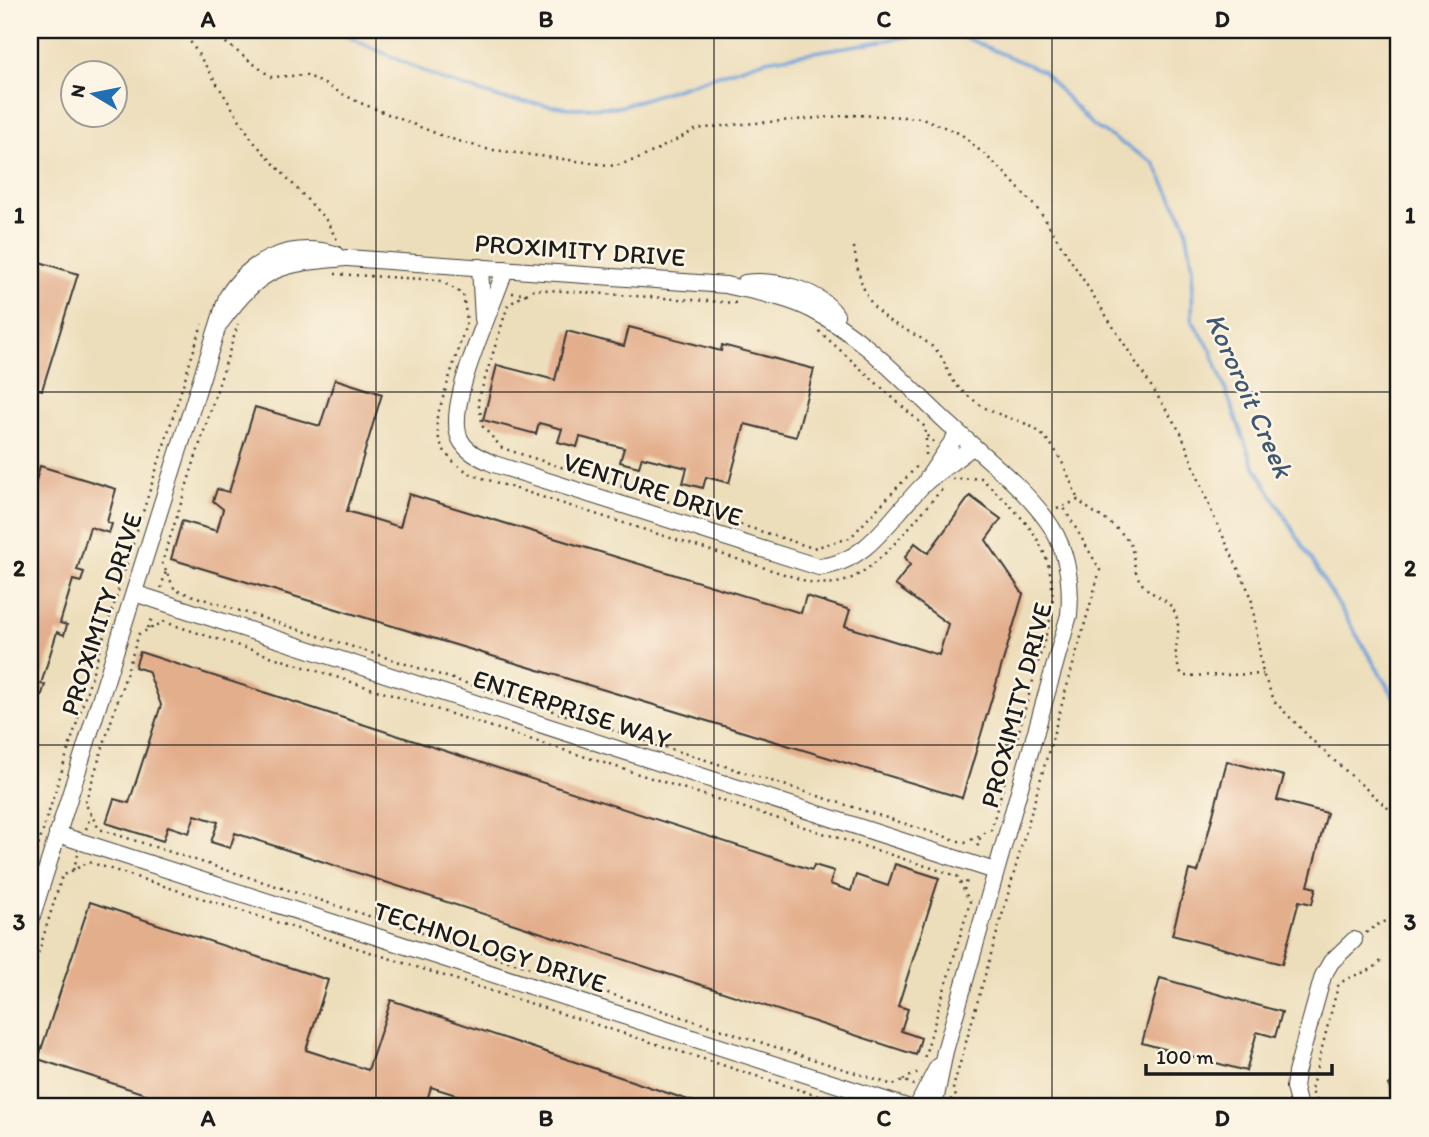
<svg xmlns="http://www.w3.org/2000/svg" width="1429" height="1137" viewBox="0 0 1429 1137" font-family="Itim,sans-serif">
<style>
.lines{fill:none;stroke-linecap:round;stroke-linejoin:round}
.stream{stroke:#6c9fd8;stroke-width:3.5}
.building{fill:#e3ae8c}
.minor-casing{stroke:#3b3934;stroke-width:18}
.path{stroke:#3b3934;stroke-width:2.5;stroke-dasharray:2 5;stroke-linecap:butt}
.minor{stroke:#fff;stroke-width:16}
.grid{fill:none;stroke:#1c1c1c;stroke-width:2;stroke-opacity:0.55}
.labels{text-anchor:middle;dominant-baseline:central;stroke-width:5;stroke-linejoin:round;paint-order:stroke}
.street-label{font-size:26px;fill:#1c1c1c;stroke:#fcf5e5}
.water-label{font-size:28px;font-style:italic;fill:#405771;stroke:#fcf5e5}
.neatline{fill:none;stroke:#1c1c1c;stroke-width:2.5}
.grid-label{font-size:23px;text-anchor:middle;font-weight:bold;fill:#1c1c1c}
</style>
<rect width="100%" height="100%" fill="#fcf5e5"/>
<filter id="ink" filterUnits="userSpaceOnUse"><feTurbulence type="fractalNoise" baseFrequency=".0143" numOctaves="2"/><feDisplacementMap in="SourceGraphic" scale="14" xChannelSelector="R" yChannelSelector="G"/><feConvolveMatrix kernelMatrix="1 2 1 2 8 2 1 2 1" color-interpolation-filters="sRGB"/></filter>
<filter id="wash" filterUnits="userSpaceOnUse"><feTurbulence type="fractalNoise" baseFrequency=".00686" numOctaves="4" result="noise"/><feDisplacementMap in="SourceGraphic" scale="28" xChannelSelector="R" yChannelSelector="G"/><feGaussianBlur stdDeviation="1.57" result="paint"/><feColorMatrix in="noise" values="0 0 0 0 0 0 0 0 0 0 0 0 0 0 0 0 0 1.4 0 .05"/><feComposite in="paint" operator="in"/></filter>
<g filter="url(#wash)">
<rect width="100%" height="100%" fill="#eddebb"/>
<g class="lines">
<!-- stream -->
<polyline class="stream" points="333,30 443,80 503,99 569,108 619,107 766,60 936,32 966,38 1042,71 1092,125 1154,163 1185,223 1193,267 1192,320 1211,350 1252,462 1399,705"/>
</g>
<g id="blocks">
<!-- building -->
<g class="building">
<polygon points="30,259 78,274 42,390 30,386"/>
<polygon points="629,327 721,351 722,345 814,369 796,437 745,424 729,483 706,477 703,488 683,483 687,468 642,457 639,467 620,462 624,448 580,437 577,447 558,442 562,429 539,423 536,434 483,420 497,365 555,380 567,331 624,346"/>
<polygon points="335,379 382,394 347,511 400,527 409,494 801,613 806,596 850,610 845,626 939,655 948,624 895,585 910,565 905,557 915,543 928,553 970,496 1001,519 986,540 1023,594 962,798 171,559 182,521 217,531 223,509 213,501 217,489 229,492 255,407 320,426"/>
<polygon points="40,466 116,489 107,522 112,524 109,533 90,527 77,570 84,572 81,582 73,580 60,623 67,625 64,635 57,632 41,684 45,685 41,697 30,693 30,502"/>
<polygon points="140,652 812,870 814,865 834,871 830,884 851,891 856,875 888,886 895,864 939,878 898,1006 908,1009 901,1031 921,1038 916,1055 235,833 230,848 211,842 218,822 195,815 189,833 168,826 163,841 106,823 114,799 129,803 161,705 148,671 135,667"/>
<polygon points="1227,761 1284,776 1277,800 1327,813 1308,886 1316,888 1312,904 1299,901 1282,964 1172,935 1189,870 1198,872"/>
<polygon points="90,902 328,980 306,1050 368,1070 391,1000 709,1107 494,1107 431,1087 425,1107 185,1107 38,1059"/>
<polygon points="1160,978 1282,1012 1275,1037 1257,1032 1246,1071 1142,1043"/>
<polygon points="1399,1079 1399,1107 1388,1085"/>
</g>
</g>
</g>
<g filter="url(#ink)">
<use href="#blocks" fill-opacity="0" stroke="#3b3934" stroke-width="2"/>
<g class="lines">
<defs>
<g id="minor">
<polyline points="480,267 483,319"/>
<path d="M 505,269 C 494,307 444,404 460,439 C 467,453 481,458 494,464 L 819,567 C 867,563 891,517 922,486 C 937,471 957,460 973,446"/>
<path d="M 745,283 C 774,279 818,289 836,315"/>
<path d="M 221,322 C 263,265 279,264 347,258 L 726,285 C 755,292 785,296 812,310 C 865,337 907,386 951,426 C 982,455 1020,484 1046,519 C 1067,547 1072,581 1069,615 L 945,1051 L 934,1107"/>
<polyline points="927,479 958,433"/>
<polyline points="134,593 995,871"/>
<polyline points="57,834 907,1107"/>
<path d="M 30,922 L 227,297 C 250,259 292,242 335,254"/>
<polyline points="917,1107 938,1066"/>
<polyline points="1299,1107 1294,1087 1296,1073 1323,976 1331,962 1354,940"/>
</g>
</defs>
<!-- minor casing -->
<use href="#minor" class="minor-casing"/>
<!-- path -->
<g class="path">
<polyline points="183,30 253,141 326,220 337,240"/>
<polyline points="209,30 271,77 307,75 358,102 445,137 486,149 615,166 641,158 697,129 731,125 856,115 886,116 922,118 961,134 1002,170 1040,212 1181,433 1212,513 1251,596 1263,674 1275,702 1319,747 1399,818"/>
<path d="M 854,247 C 858,275 864,305 891,322 C 906,331 923,337 936,350 C 945,359 947,373 955,383 C 960,390 968,396 975,401 C 990,413 1006,416 1024,423 C 1055,436 1067,472 1078,500"/>
<path d="M 335,274 L 439,280 L 463,294 L 467,321 L 437,417 C 435,447 450,464 476,476 L 809,582 C 824,584 839,585 852,578 C 885,562 919,514 945,486"/>
<polyline points="512,293 526,294 508,305 478,401 483,427 502,448 813,548 850,538 920,463"/>
<polyline points="526,294 534,289 736,303"/>
<polyline points="819,331 925,427 926,435"/>
<polyline points="926,455 926,435 935,443"/>
<path d="M 952,479 L 981,478 C 1026,520 1057,546 1052,613 L 991,830 L 981,835"/>
<path d="M 1057,509 L 1078,500 C 1094,515 1116,523 1128,541 C 1137,553 1130,571 1144,586 C 1156,599 1172,598 1177,619 C 1182,643 1168,651 1183,676 L 1263,674"/>
<polyline points="166,571 162,563 238,324"/>
<polyline points="161,588 166,571 175,590 965,843 981,835 976,851"/>
<polyline points="148,628 153,615"/>
<polyline points="91,814 85,803 139,634 164,622 957,876 970,902 923,1062"/>
<polyline points="86,829 91,814 99,829 893,1085 903,1080 914,1085"/>
<polyline points="73,870 78,855"/>
<polyline points="30,872 202,324"/>
<polyline points="964,890 968,877"/>
<polyline points="1366,933 1380,923 1399,918"/>
<polyline points="30,980 62,876 89,862 853,1107"/>
<polyline points="903,1080 920,1071"/>
<polyline points="30,1095 65,1107"/>
<polyline points="950,1099 958,1103 960,1107"/>
<polyline points="958,1103 953,1088 1100,570 1063,506"/>
<path d="M 1320,1107 L 1311,1090 L 1338,986 C 1350,972 1373,975 1382,959"/>
</g>
<!-- minor -->
<use href="#minor" class="minor"/>
</g>
</g>
<!-- grid -->
<path class="grid" d="M 376,30 L 376,1107M 714,30 L 714,1107M 1052,30 L 1052,1107M 30,392 L 1399,392M 30,745 L 1399,745"/>
<g class="labels">
<!-- street labels -->
<g class="street-label">
<text transform="translate(580 250) rotate(4)">PROXIMITY DRIVE</text>
<text transform="translate(653 489) rotate(18)">VENTURE DRIVE</text>
<text transform="translate(101 614) rotate(-72)">PROXIMITY DRIVE</text>
<text transform="translate(1016 705) rotate(-75)">PROXIMITY DRIVE</text>
<text transform="translate(572 709) rotate(18)">ENTERPRISE WAY</text>
<text transform="translate(490 947) rotate(18)">TECHNOLOGY DRIVE</text>
</g>
<!-- water labels -->
<g class="water-label">
<text transform="translate(1250 395) rotate(66)">Kororoit Creek</text>
</g>
</g>
<!-- margin -->
<rect width="1429" height="1137" fill="none" stroke="#fcf5e5" stroke-width="77"/>
<!-- north arrow -->
<g transform="translate(94 94) rotate(280)"><circle r="33" fill="#fcf5e5" stroke="#a29e95" stroke-width="2"/>
<path d="M0-5L12 26L0 18L-12 26Z" fill="#1f6fb2"/>
<text y="-10" font-size="19" font-weight="bold" text-anchor="middle" fill="#1c1c1c">N</text>
</g>
<!-- scale -->
<path d="M1146 1064v10h186v-10" fill="none" stroke="#1c1c1c" stroke-width="3.5"/>
<text x="1156" y="1064" font-size="21" fill="#1c1c1c" stroke="#fcf5e5" stroke-width="5" paint-order="stroke">100 m</text>
<rect x="38" y="38" width="1352" height="1060" class="neatline"/>
<g class="grid-label">
<text x="208" y="27">A</text>
<text x="546" y="27">B</text>
<text x="884" y="27">C</text>
<text x="1222" y="27">D</text>
<text x="19" y="223">1</text>
<text x="1410" y="223">1</text>
<text x="19" y="576">2</text>
<text x="1410" y="576">2</text>
<text x="19" y="930">3</text>
<text x="1410" y="930">3</text>
<text x="208" y="1126">A</text>
<text x="546" y="1126">B</text>
<text x="884" y="1126">C</text>
<text x="1222" y="1126">D</text>
</g>
</svg>
